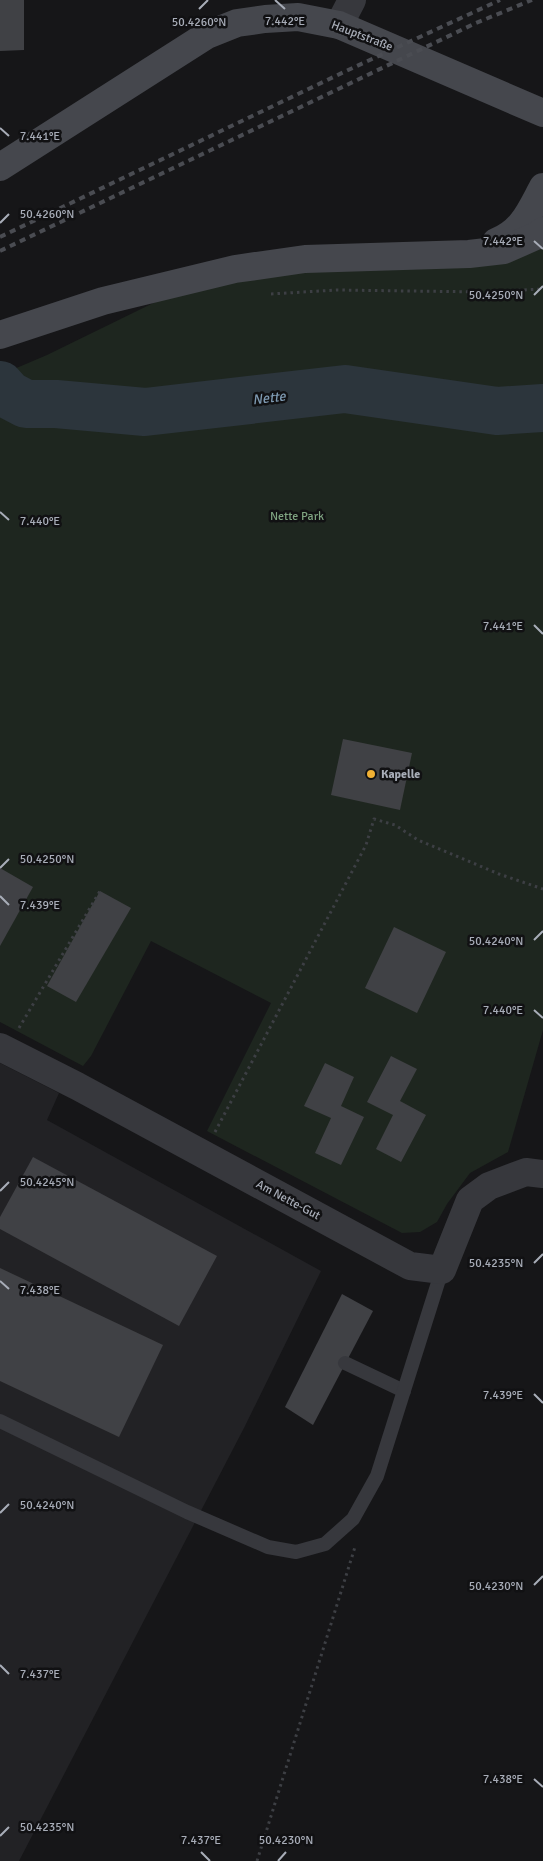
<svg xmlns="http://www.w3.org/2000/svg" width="543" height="1861" viewBox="0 0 543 1861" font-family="Signika,sans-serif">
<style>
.built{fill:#222225}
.green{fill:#1e261f}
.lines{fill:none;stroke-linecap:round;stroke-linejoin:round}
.river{stroke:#2c353c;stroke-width:48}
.building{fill:#404145}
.path{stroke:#3d3f44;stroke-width:3;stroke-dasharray:2.5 4;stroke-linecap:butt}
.lane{stroke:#37383d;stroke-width:14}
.street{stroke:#37383d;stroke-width:28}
.secondary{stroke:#45474d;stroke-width:28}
.rail{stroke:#4a4c52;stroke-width:4;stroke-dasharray:6 5;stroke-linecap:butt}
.ticks{fill:none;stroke:#a8adb8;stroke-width:2}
.poi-dot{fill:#f2b134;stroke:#111113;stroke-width:2}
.labels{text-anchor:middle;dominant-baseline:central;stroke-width:5;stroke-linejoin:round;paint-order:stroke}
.street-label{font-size:12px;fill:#a8adb8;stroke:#111113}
.park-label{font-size:12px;fill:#7fa381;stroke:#111113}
.poi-label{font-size:12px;font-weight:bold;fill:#a8adb8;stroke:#111113;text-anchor:start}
.water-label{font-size:14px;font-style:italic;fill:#7f9bb3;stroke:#111113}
.ticks-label{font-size:12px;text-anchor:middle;fill:#a8adb8;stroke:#111113;stroke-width:5;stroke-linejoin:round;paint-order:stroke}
</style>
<rect width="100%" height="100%" fill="#161618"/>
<!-- built -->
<polygon class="built" points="0,1063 59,1093 47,1120 321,1271 245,1426 19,1861 0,1861"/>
<!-- green -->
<polygon class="green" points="543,238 543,1030 508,1152 470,1173 447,1204 437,1222 420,1232 402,1233 207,1131 271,1003 151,941 91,1056 83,1066 0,1022 0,375 47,355 186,287"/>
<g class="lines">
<!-- river -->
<polyline class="river" points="0,385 9,395 26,404 56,404 145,412 345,389 497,411 543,408"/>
</g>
<!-- building -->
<g class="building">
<polygon points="0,0 24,0 24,50 0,51"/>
<polygon points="343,739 412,753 400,810 331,795"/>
<polygon points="0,868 33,887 0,946"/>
<polygon points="100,891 131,908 76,1002 47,986"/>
<polygon points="394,927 446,952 417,1013 365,988"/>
<polygon points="391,1056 417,1069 400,1101 426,1115 401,1162 376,1149 393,1115 367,1102"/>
<polygon points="325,1063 354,1077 341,1106 364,1117 341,1165 315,1153 331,1118 304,1106"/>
<polygon points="33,1157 217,1256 179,1326 0,1229 0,1217"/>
<polygon points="0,1268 163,1345 119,1437 0,1381"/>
<polygon points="342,1294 373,1311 313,1425 285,1407"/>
</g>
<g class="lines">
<!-- path -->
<g class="path">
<polyline points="271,294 336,290 483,292 543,289"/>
<polyline points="19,1028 100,891"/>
<polyline points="215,1132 366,845 374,819 395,825 418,840 499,874 543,889"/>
<polyline points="257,1861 355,1547"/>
</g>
<!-- lane -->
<g class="lane">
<polyline points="345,1363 404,1391"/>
<polyline points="0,1421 187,1512 268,1547 296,1552 325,1544 353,1519 377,1476 442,1270"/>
</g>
<!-- street -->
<g class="street">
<polyline points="339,25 352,0"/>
<polyline points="0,1047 77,1086 410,1266 442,1270 470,1200 489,1186 526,1172 543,1174"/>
</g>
<!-- secondary -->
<g class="secondary">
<polyline points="0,167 207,35 237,23 265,19 298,17 339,25 543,113"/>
<path d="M 496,242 C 523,231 530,211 543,187"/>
<polyline points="0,335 103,301 235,269 305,259 469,254 504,250 538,235 543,231"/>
</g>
<!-- rail -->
<g class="rail">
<polyline points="0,237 346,71 500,0"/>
<polyline points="0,251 476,23 532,0"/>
</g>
</g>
<!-- ticks -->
<path class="ticks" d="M 275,0 L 285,9M 199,9 L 208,0M 0,128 L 9,136M 0,223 L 9,214M 534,241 L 543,249M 534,295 L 543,286M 0,512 L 9,520M 534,625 L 543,634M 0,868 L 9,859M 0,896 L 9,905M 534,940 L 543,931M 534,1010 L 543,1018M 0,1191 L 9,1182M 534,1263 L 543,1254M 0,1281 L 9,1289M 534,1394 L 543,1403M 0,1513 L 9,1504M 534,1585 L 543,1576M 0,1665 L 9,1674M 534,1779 L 543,1787M 0,1836 L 9,1827M 201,1852 L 210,1861M 278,1861 L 286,1852"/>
<!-- markers -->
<circle class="poi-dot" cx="371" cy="774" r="5"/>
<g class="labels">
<!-- street labels -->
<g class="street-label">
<text transform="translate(362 36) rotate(21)">Hauptstraße</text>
<text transform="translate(288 1200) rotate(28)">Am Nette-Gut</text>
</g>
<!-- park labels -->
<g class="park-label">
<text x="297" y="516">Nette Park</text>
</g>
<!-- poi labels -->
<g class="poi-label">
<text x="381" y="774">Kapelle</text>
</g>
<!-- water labels -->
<g class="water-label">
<text transform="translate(269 398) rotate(-7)">Nette</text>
</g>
</g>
<g class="ticks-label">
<text x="285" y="25">7.442°E</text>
<text x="199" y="26">50.4260°N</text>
<text x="40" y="140">7.441°E</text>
<text x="47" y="218">50.4260°N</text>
<text x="503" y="245">7.442°E</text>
<text x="496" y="299">50.4250°N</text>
<text x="40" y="525">7.440°E</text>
<text x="503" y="630">7.441°E</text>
<text x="47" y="863">50.4250°N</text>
<text x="40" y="909">7.439°E</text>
<text x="496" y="945">50.4240°N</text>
<text x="503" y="1014">7.440°E</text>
<text x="47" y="1186">50.4245°N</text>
<text x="496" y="1267">50.4235°N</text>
<text x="40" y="1294">7.438°E</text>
<text x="503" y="1399">7.439°E</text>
<text x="47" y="1509">50.4240°N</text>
<text x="496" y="1590">50.4230°N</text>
<text x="40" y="1678">7.437°E</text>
<text x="503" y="1783">7.438°E</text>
<text x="47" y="1831">50.4235°N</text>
<text x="286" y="1844">50.4230°N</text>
<text x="201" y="1844">7.437°E</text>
</g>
</svg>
